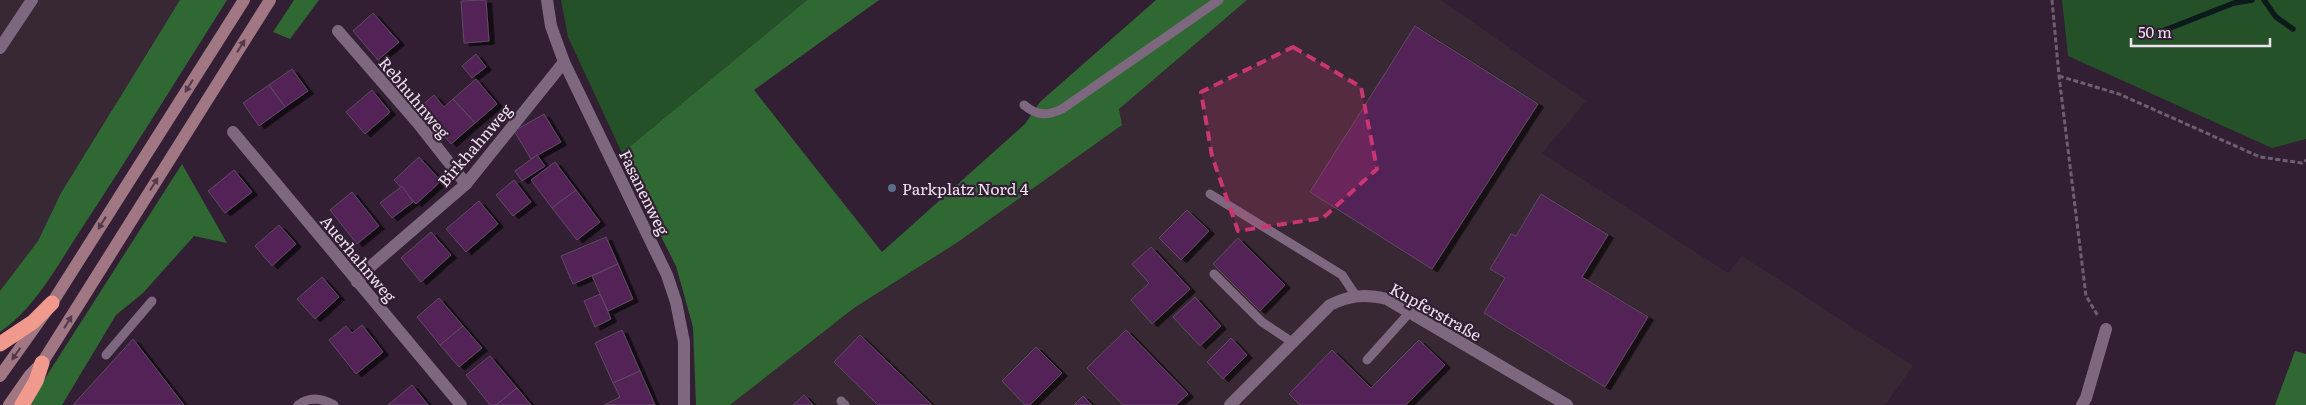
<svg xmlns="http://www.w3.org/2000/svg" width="2306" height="405" viewBox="0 0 2306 405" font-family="Literata,serif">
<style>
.industrial{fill:#382833}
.green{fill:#255129}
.forest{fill:#306834}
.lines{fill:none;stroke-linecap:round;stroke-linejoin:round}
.stream{stroke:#0c1a1c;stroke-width:5.5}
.building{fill:#522457;stroke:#5f4b61;filter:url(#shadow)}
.path{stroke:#6f5e70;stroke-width:3;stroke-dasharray:5 2.5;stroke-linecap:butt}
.lane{stroke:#7e687f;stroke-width:9}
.street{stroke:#7e687f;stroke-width:12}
.secondary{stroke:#a07783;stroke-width:12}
.highway{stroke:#f09a8d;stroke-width:15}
.oneway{fill:#53394b}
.marked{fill:#c93671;fill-opacity:0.2;stroke:#c93671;stroke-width:4;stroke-dasharray:10 6;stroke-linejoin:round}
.service-dot{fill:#5c6f8a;stroke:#321f33;stroke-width:2}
.labels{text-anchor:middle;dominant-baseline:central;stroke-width:4.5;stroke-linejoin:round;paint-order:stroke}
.street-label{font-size:16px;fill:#eee1ef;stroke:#321f33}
.poi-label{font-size:16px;fill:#eee1ef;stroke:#321f33;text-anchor:start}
</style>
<defs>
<filter id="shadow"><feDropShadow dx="5.5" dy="3" stdDeviation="0" flood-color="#0009"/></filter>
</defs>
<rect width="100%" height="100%" fill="#321f33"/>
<!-- industrial -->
<g class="industrial">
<polygon points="0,0 180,0 61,193 38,241 0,291"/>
<polygon points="1247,0 1441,0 1586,101 1542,153 1728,273 1742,256 1913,366 1885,405 730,405 854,308 958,242 1122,125 1119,109"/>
</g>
<!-- green -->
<g class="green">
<polygon points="561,0 807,0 622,153 568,37"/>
<polygon points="2062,0 2306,0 2306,139 2272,148 2068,56"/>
</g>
<!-- forest -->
<g class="forest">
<path d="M 180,0 L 227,0 C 178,77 130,155 80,231 C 57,266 35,308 0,332 L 0,291 L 38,241 L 61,193 Z"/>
<polygon points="294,0 319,0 290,39 273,32"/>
<polygon points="807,0 879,0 754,90 882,252 1025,124 1040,102 1156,0 1247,0 1119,109 1122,125 958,242 854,308 730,405 696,405 693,327 676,266 644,203 633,173 622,153"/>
<polygon points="182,164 227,243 194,236 143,293 116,315 62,405 28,405"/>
<polygon points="2295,351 2306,354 2306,405 2275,405"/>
</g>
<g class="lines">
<!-- stream -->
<g class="stream">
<polyline points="2264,0 2276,17 2293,29"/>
<polyline points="2160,32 2234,3 2252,0"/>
</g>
</g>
<!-- building -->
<g class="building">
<polygon points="486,0 489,41 464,43 461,1"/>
<polygon points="373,13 399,42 378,60 353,31"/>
<polygon points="1415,26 1538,104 1432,269 1310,192"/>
<polygon points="476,54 486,67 472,78 462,66"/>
<polygon points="292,69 308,91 285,107 269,85"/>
<polygon points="476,79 497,104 475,123 453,99"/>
<polygon points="269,85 285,107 259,126 243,103"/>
<polygon points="372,90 390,112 365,134 346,112"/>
<polygon points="434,95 444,107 453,99 475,123 451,144 419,108"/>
<polygon points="544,114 561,142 531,159 514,131"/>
<polygon points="537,155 545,166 522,181 515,171"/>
<polygon points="419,157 441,181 416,204 394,180"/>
<polygon points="555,162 576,190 552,208 531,180"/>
<polygon points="234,170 252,192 225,213 208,191"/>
<polygon points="514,180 531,202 513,216 496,195"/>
<polygon points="402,186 413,202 392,218 380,203"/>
<polygon points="576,190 600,222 577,240 552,208"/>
<polygon points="352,192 379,226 357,244 330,210"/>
<polygon points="1541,194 1608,235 1582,277 1648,317 1605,387 1484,313 1505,278 1490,269 1511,234 1516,236"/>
<polygon points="479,201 498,224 466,252 446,229"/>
<polygon points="1187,210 1209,231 1181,260 1159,238"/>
<polygon points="279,225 296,244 272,266 255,246"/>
<polygon points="431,232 451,255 421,282 401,258"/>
<polygon points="606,237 618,264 573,284 561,256"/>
<polygon points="1238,238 1285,285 1260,311 1213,264"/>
<polygon points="1151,247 1190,289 1152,324 1131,300 1149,283 1132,264"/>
<polygon points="618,264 633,299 608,311 592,276"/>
<polygon points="322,277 339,297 315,319 297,299"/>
<polygon points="600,294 611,319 595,327 584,301"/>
<polygon points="1195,297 1221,326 1200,346 1173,317"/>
<polygon points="439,298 463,326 440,345 417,317"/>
<polygon points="362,325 383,352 356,374 329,340 346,326 352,333"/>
<polygon points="463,326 482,348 459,367 440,345"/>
<polygon points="622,330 640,371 613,383 595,343"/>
<polygon points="1126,330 1188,394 1176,405 1123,405 1087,368"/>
<polygon points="860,335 932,405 878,405 834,362"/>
<polygon points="1231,338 1247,355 1223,379 1207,362"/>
<polygon points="133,339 184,405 73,405"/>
<polygon points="1419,340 1445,365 1406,405 1300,405 1289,394 1332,350 1371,388"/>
<polygon points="1036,347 1062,373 1030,405 1025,405 1002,381"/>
<polygon points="490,356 517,388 496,405 490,405 466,375"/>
<polygon points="640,371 655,405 604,405 620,397 613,383"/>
<polygon points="412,385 428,405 388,405"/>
<polygon points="517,388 531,405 496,405"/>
<polygon points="804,395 813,405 793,405"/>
<polygon points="1083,396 1092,405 1074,405"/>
</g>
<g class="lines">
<!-- path -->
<g class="path">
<polyline points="2052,0 2059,76 2086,296 2098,316"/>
<polyline points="2059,76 2119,94 2260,157 2302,163 2306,160"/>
</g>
<!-- lane -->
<g class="lane">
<path d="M 1024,105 C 1037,116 1047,116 1062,109 L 1219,0"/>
<polyline points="1210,194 1342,275 1356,296"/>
<polyline points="1214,274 1262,322 1292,342"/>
<polyline points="106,355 152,301"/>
<polyline points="1367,360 1410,312"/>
<polyline points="841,401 845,405"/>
<path d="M 298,405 C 310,396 322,398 334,405"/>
</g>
<!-- street -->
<g class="street">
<polyline points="547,0 551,26 564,62 667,275 676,302 684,342 684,405"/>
<polyline points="338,31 417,122 466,184"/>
<polyline points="0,48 32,0"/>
<polyline points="233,132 461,405"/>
<polyline points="357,282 371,266 466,184 564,62"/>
<path d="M 1230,405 L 1330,305 C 1350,295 1365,294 1387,299 L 1567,405"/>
<polyline points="2082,405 2086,398 2106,329"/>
</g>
<!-- secondary -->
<g class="secondary">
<polyline points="0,376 52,303 244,0"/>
<polyline points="9,405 30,375 42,363 270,0"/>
</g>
<!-- highway -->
<g class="highway">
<polyline points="0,344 33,322 52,303"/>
<polyline points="22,405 36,381 42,363"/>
</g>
</g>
<!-- one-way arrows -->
<defs><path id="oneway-solid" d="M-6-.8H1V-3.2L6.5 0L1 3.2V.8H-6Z" transform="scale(1.25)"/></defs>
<g class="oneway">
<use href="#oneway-solid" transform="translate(241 46) rotate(-58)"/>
<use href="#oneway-solid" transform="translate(189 86) rotate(122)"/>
<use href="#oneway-solid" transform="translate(154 184) rotate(-58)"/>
<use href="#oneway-solid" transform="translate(102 223) rotate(122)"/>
<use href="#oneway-solid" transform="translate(68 322) rotate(-58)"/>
<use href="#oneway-solid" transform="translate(16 354) rotate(125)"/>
</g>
<!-- marked area -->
<path class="marked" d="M 1293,47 L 1361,87 L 1377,169 L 1323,218 L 1238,231 L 1212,156 L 1201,92 Z"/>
<!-- markers -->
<circle class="service-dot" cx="892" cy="188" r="5"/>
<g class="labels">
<!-- street labels -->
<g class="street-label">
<text transform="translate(415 97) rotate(50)">Rebhuhnweg</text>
<text transform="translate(474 145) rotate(-49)">Birkhahnweg</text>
<text transform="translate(645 192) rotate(64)">Fasanenweg</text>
<text transform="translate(359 258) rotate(50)">Auerhahnweg</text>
<text transform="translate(1436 311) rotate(29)">Kupferstraße</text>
</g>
<!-- poi labels -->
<g class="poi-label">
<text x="902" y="188">Parkplatz Nord 4</text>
</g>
</g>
<!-- scale -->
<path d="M2131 38v8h139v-8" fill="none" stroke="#eee1ef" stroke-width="2.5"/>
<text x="2138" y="38" font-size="15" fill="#eee1ef" stroke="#321f33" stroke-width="4" paint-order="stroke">50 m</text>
</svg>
